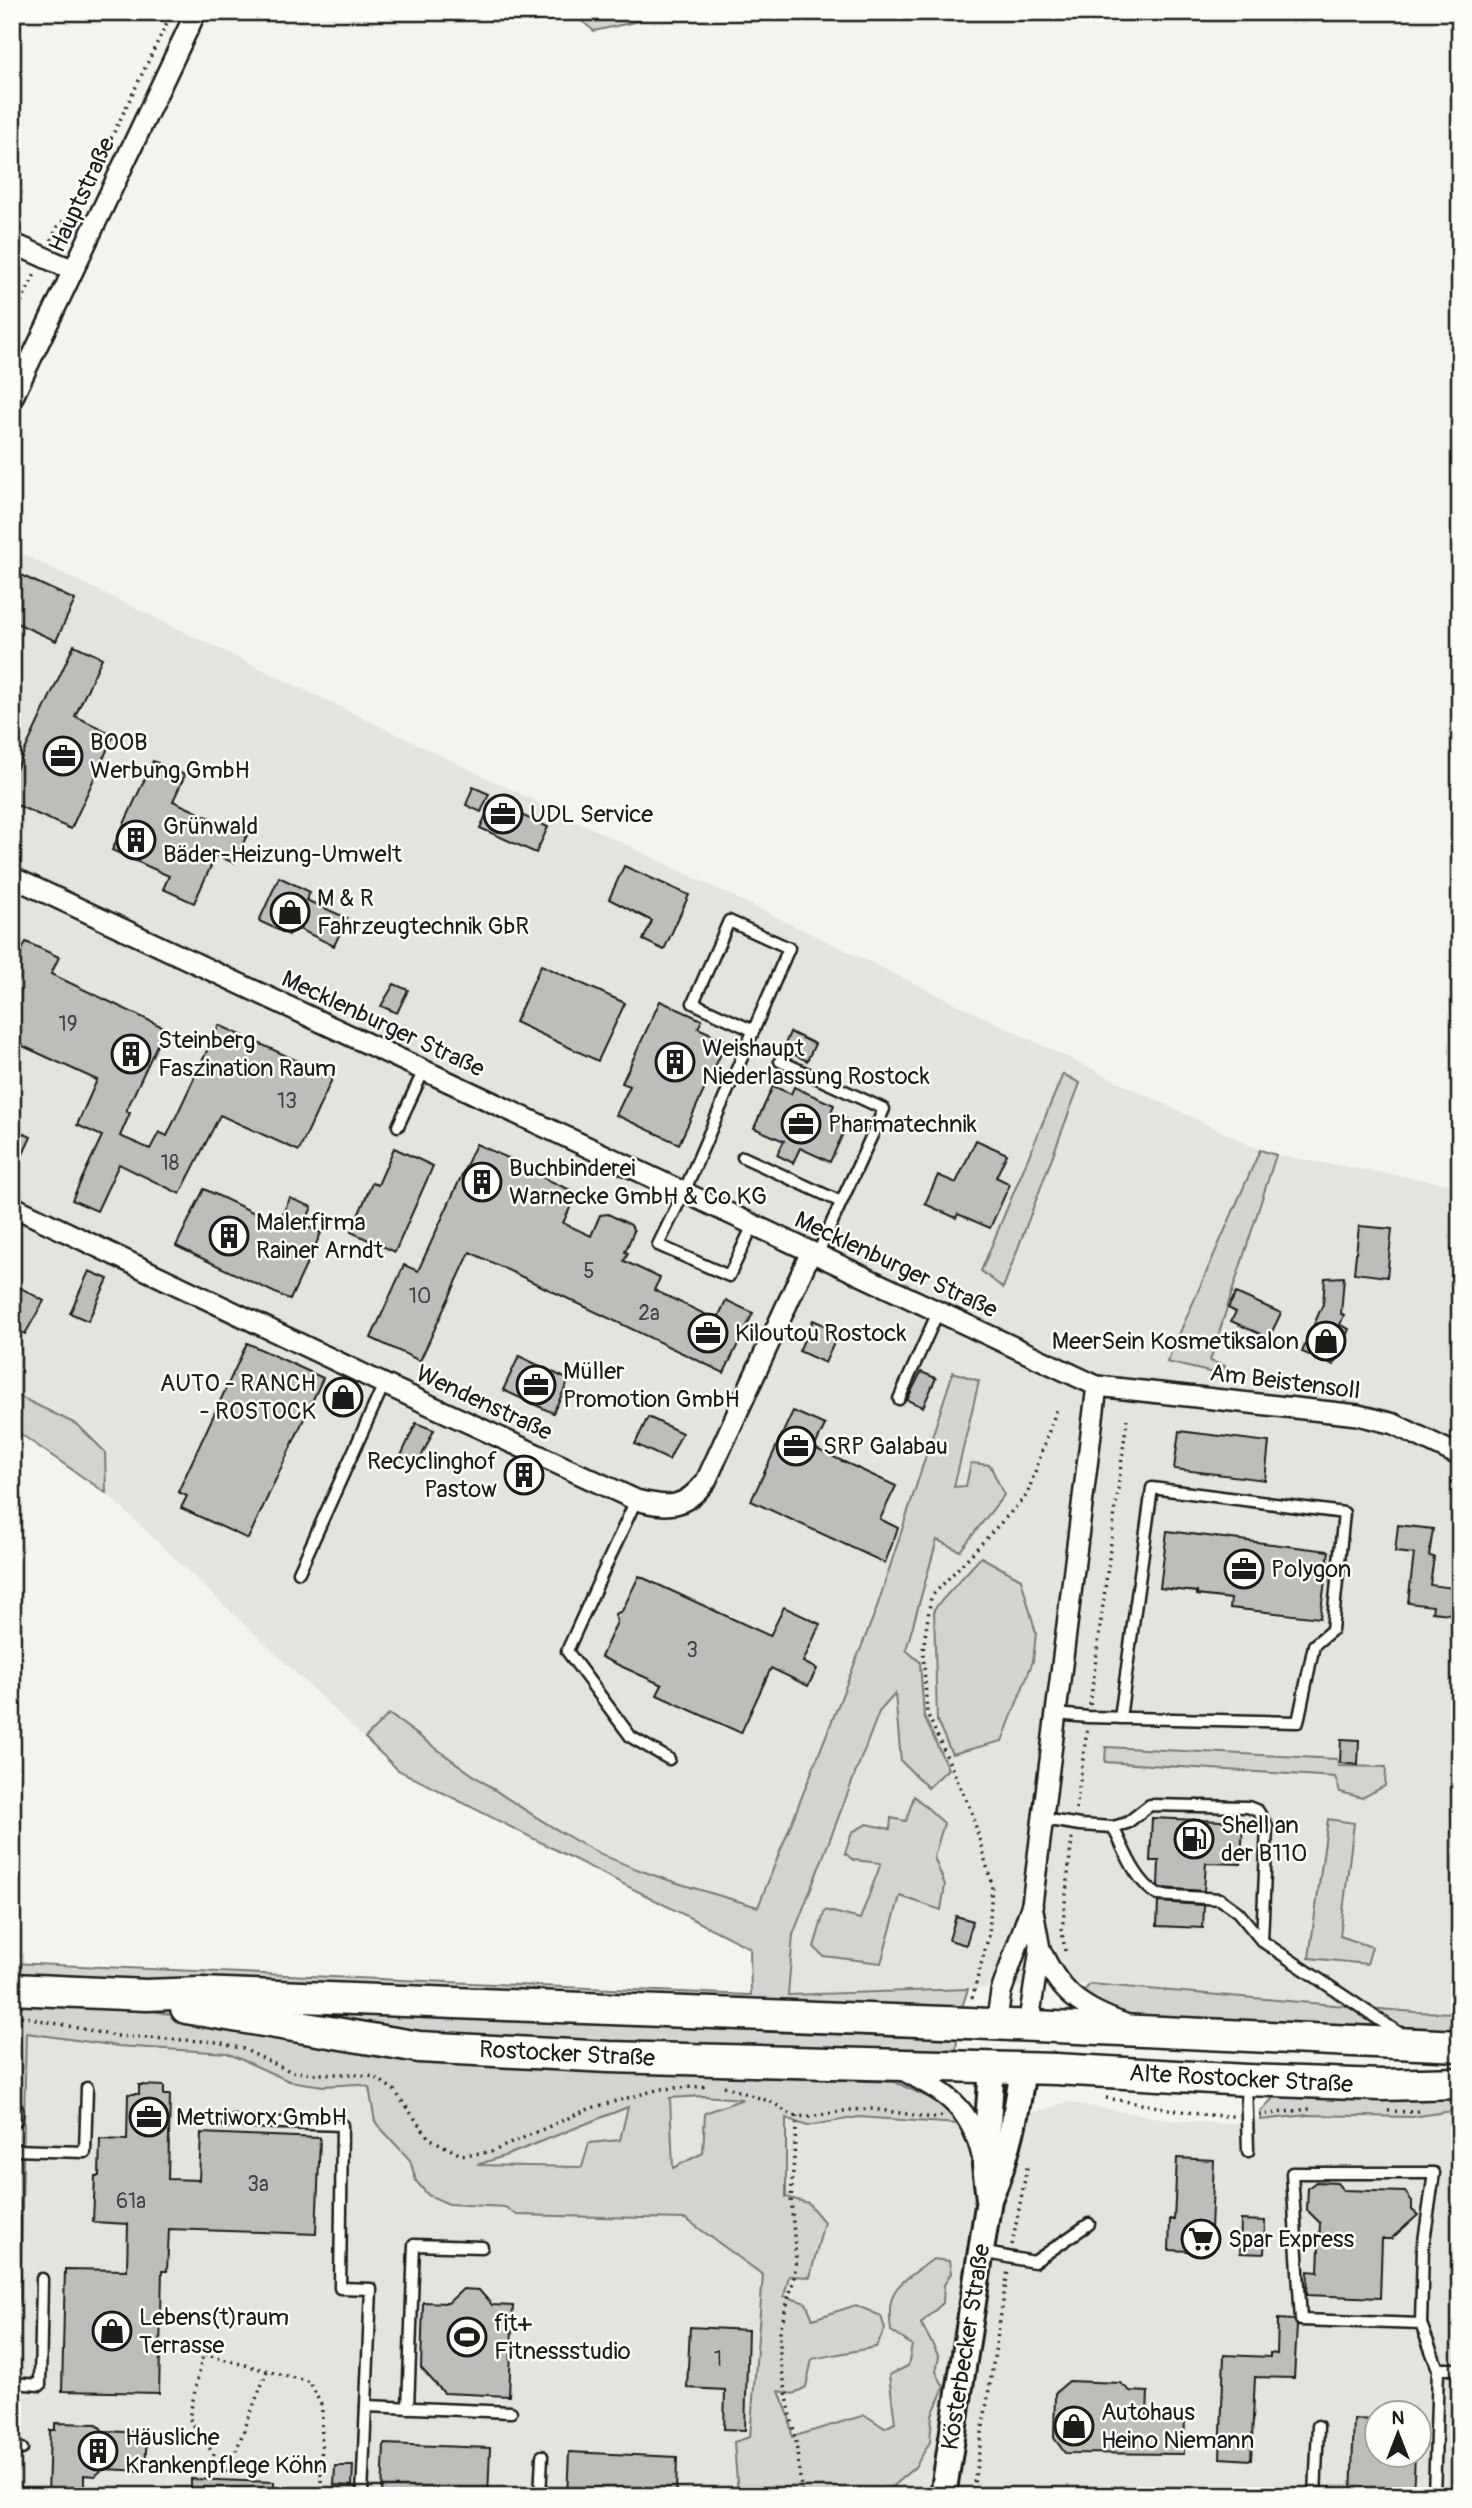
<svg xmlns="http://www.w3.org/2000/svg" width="1472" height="2508" viewBox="0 0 1472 2508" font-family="Pangolin,sans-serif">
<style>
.built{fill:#e4e3de;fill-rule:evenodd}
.green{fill:#d4d3cf;stroke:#787876;stroke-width:2;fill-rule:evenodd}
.building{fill:#bebdba;stroke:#1c1c1c;stroke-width:2}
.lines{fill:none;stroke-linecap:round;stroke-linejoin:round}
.service-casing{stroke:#1c1c1c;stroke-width:15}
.minor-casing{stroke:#1c1c1c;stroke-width:24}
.tertiary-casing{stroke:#1c1c1c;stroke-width:30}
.primary-casing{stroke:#1c1c1c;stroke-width:35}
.path{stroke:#1c1c1c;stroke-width:3.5;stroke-dasharray:2 5;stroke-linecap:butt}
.service{stroke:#fdfcf7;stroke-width:10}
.minor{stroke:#fdfcf7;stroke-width:19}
.tertiary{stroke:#fdfcf7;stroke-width:24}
.primary{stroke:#fdfcf7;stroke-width:30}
.labels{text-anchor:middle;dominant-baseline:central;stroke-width:5;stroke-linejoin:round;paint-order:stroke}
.number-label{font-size:21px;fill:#444}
.street-label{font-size:24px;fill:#1c1c1c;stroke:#fdfcf7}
.poi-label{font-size:24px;fill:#1c1c1c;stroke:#fdfcf7;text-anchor:start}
</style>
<rect width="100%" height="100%" fill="#f4f3ee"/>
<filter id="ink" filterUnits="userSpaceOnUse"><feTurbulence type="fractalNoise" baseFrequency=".0143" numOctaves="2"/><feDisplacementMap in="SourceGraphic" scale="14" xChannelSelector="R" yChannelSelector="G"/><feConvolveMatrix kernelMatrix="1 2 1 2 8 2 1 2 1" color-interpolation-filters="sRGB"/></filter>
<g filter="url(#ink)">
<!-- built -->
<g class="built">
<polygon points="12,549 1260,1150 1276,1155 1460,1186 1460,2013 1415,2012 1090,1984 788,1996 752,1995 750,1948 398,1770 106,1493 12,1428"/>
<path d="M 26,2032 L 118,2046 L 227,2053 L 289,2081 L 323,2086 L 357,2084 L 384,2091 L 474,2165 L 510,2154 L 647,2099 L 703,2096 L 745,2099 L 807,2126 L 859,2117 L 952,2125 L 1044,2110 L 1067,2102 L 1171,2120 L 1227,2124 L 1308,2115 L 1412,2117 L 1460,2110 L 1460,2496 L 12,2496 L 12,2325 L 20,2296 ZM 1378,2414 L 1420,2414 L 1420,2456 L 1378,2456 Z"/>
</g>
<!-- green -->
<g class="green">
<polygon points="571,12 645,12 639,21 594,31"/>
<polygon points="1063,1074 1080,1083 1003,1288 981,1271"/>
<polygon points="1260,1150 1276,1155 1210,1361 1225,1366 1222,1375 1167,1362"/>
<path d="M 953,1372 L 979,1381 L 954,1487 L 966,1486 L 971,1463 L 990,1465 L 1004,1495 L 960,1551 L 937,1540 L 906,1650 L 920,1662 L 924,1716 L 948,1769 L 928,1788 L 901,1761 L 895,1694 L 879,1712 L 793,1935 L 788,1995 L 968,1989 L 959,2016 L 12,1979 L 12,1963 L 751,1995 L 750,1948 L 398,1770 L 365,1738 L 389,1714 C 450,1759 512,1805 578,1842 C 632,1873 699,1889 758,1907 L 876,1610 Z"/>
<polygon points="12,1393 78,1425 105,1452 106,1493 12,1428"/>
<polygon points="981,1557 1021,1579 1036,1633 1033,1661 1002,1741 952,1754 937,1721 934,1609"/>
<polygon points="1106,1747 1337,1759 1338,1766 1386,1767 1385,1786 1362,1798 1340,1792 1335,1777 1105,1762"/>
<polygon points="914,1796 944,1823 934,1857 945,1885 941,1910 900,1896 881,1963 823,1956 814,1947 825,1910 860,1919 881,1863 853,1860 845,1853 852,1832 867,1824 890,1829 891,1818 906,1821"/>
<polygon points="1328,1819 1354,1823 1340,1936 1372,1947 1367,1964 1309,1958"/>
<polygon points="1090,1984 1415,2012 1460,2013 1460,2033 1431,2028 1134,2015 1106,2010 1080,1995"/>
<path d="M 12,2002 L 123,2006 L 355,2046 L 588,2062 L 662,2074 L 895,2082 L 940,2103 L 958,2124 L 859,2117 L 807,2126 L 786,2118 L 786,2197 L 808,2203 L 824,2222 L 810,2277 L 789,2276 L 784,2296 L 806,2303 L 813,2319 L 856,2305 L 881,2316 L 885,2329 L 876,2347 L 812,2359 L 806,2387 L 793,2394 L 779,2391 L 789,2416 L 792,2437 L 865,2415 L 885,2428 L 895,2423 L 889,2375 L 908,2366 L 912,2345 L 891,2331 C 885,2285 900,2285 933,2259 L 949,2261 L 951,2273 L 944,2285 L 943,2303 L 921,2323 L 939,2357 L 936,2372 L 944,2387 L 932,2415 L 930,2442 L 915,2467 L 890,2488 L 888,2496 L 738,2496 L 734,2442 L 750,2437 L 763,2275 L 686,2219 L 517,2215 L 505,2207 L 449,2204 L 428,2195 L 416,2181 L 410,2160 L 375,2122 L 369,2087 L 357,2084 L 323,2086 L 289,2081 L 227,2053 L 118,2046 L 26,2033 L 20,2296 L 12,2325 ZM 703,2096 L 743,2099 L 705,2113 L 703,2153 L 673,2168 L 670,2098 ZM 628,2107 L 620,2140 L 589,2143 L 582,2167 L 477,2165 L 510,2154 Z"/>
<polygon points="268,2011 957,2039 956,2055 540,2039 449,2042"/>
<polygon points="1460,2092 1460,2110 1412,2117 1308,2115 1260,2120 1261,2111 1276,2095"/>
</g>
<!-- building -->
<g class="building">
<polygon points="12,571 75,600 56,641 12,621"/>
<polygon points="74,645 102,658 75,716 114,735 71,829 12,803 12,778"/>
<polygon points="153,761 185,775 173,801 247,835 234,863 216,855 194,903 163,889 169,876 112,850"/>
<polygon points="473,787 489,794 481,812 466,805"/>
<polygon points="492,802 548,827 536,853 480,828"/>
<polygon points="624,866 689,895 664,950 643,940 652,921 609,899"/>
<polygon points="279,877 310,892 306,900 347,918 334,946 293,926 289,935 259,921"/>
<polygon points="26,942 59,957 51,974 165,1028 126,1111 130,1113 120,1136 150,1149 159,1132 167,1136 219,1025 333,1077 299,1151 220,1115 180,1194 119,1164 97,1211 72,1200 102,1136 77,1125 97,1080 12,1041 12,969"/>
<polygon points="541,965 625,1003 598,1061 515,1022"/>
<polygon points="394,984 408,990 397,1013 381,1006"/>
<polygon points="660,1001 702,1020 698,1028 727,1041 679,1144 616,1115 630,1086 622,1083"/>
<polygon points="790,1032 815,1044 807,1061 783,1049"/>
<polygon points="773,1086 791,1094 794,1087 834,1105 831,1112 849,1121 830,1162 800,1148 793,1163 777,1155 784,1141 754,1128"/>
<polygon points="12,1128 31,1137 12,1178"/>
<polygon points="976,1140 1007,1154 996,1177 1010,1184 990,1228 958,1214 956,1218 925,1204 938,1175 956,1183"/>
<polygon points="476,1144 515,1161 513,1164 577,1193 563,1223 591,1236 600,1215 608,1214 631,1225 634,1231 625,1252 628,1253 624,1261 660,1278 654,1290 717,1320 726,1300 753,1313 724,1373 470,1252 420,1361 371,1338 404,1265 418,1271"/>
<polygon points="394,1148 433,1166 395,1252 351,1232 372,1183 378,1185"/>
<polygon points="204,1189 278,1224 290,1198 312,1207 304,1225 321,1233 290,1300 176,1246"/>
<polygon points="1359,1226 1392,1229 1387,1277 1354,1273"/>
<polygon points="89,1271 108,1279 88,1321 70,1313"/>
<polygon points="1344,1277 1341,1314 1344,1315 1340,1325 1349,1329 1334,1365 1302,1352 1323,1304 1325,1278"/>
<polygon points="12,1283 44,1301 25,1334 12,1327"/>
<polygon points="1236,1293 1281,1313 1269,1338 1231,1321 1236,1312 1228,1308"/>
<polygon points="813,1320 839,1332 825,1363 799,1351"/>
<polygon points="247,1343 323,1378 248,1539 181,1508 187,1496 178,1492"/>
<polygon points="519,1356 569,1380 553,1413 503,1390"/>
<polygon points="921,1372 936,1378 923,1407 907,1400"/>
<polygon points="793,1411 825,1425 814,1448 896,1486 880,1519 898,1528 885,1563 751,1501"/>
<polygon points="648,1417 682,1433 669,1460 635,1444"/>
<polygon points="416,1423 434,1430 417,1466 400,1458"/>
<polygon points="1179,1431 1269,1442 1265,1480 1174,1469"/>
<polygon points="1398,1525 1433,1529 1429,1556 1434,1557 1430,1585 1454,1588 1450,1614 1432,1612 1433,1606 1408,1603 1414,1554 1395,1552"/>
<polygon points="1167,1531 1329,1551 1320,1618 1230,1608 1231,1599 1197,1595 1197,1592 1160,1588"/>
<polygon points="639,1576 770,1636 784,1607 820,1624 803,1662 817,1669 808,1686 771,1668 741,1733 657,1695 662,1685 601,1657 617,1622 615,1614 622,1611"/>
<polygon points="1341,1739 1359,1740 1358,1765 1340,1763"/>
<polygon points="1152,1818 1243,1822 1241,1864 1206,1863 1204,1891 1161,1888 1158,1886 1159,1861 1150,1861"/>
<polygon points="1158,1902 1204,1905 1203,1928 1157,1926"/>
<polygon points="956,1916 973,1921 966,1945 949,1940"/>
<polygon points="139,2085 164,2086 164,2095 170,2095 168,2179 199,2180 201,2133 320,2138 316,2234 169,2229 167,2271 162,2271 159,2393 62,2391 65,2269 127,2270 128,2224 93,2222 95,2176 99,2176 100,2139 127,2140 128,2094 139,2094"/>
<polygon points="1177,2158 1214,2160 1210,2252 1169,2250 1170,2219 1174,2220"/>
<polygon points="1316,2182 1337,2183 1343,2190 1405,2192 1412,2201 1412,2210 1418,2215 1391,2239 1382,2239 1380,2298 1307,2295 1308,2271 1318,2272 1320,2223 1307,2210 1308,2188"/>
<polygon points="1241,2220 1265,2221 1264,2254 1240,2253"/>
<polygon points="463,2289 479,2290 492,2305 513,2306 509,2396 444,2393 421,2368 423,2302 448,2303"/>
<polygon points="1278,2319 1294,2320 1297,2326 1294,2378 1255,2377 1251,2460 1220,2458 1224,2355 1270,2357 1270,2353 1277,2354"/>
<polygon points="690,2327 748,2330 745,2430 724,2429 725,2390 687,2388"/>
<polygon points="1069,2381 1120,2383 1130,2391 1148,2392 1147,2415 1185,2415 1184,2454 1065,2453 1054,2438 1055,2393"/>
<polygon points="1354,2419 1377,2420 1377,2455 1415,2455 1413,2496 1351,2496"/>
<polygon points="55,2423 97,2424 103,2431 147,2433 145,2471 103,2469 95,2476 84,2475 84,2496 48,2496 50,2430 55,2430"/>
<polygon points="384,2444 490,2448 488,2496 382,2496"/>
<polygon points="569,2452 677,2457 676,2496 567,2496"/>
<polygon points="335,2466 353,2466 352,2486 334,2485"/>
<polygon points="191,2479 274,2482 274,2496 191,2496"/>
</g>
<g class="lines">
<defs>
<g id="service">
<polyline points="752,1030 693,1003 729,921 789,948 684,1192 658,1245 729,1276 753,1225"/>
<polyline points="780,1061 884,1109 817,1255"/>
<polyline points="398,1126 424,1070"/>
<polyline points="743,1157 841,1202"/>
<polyline points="899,1399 938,1312"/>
<polyline points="636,1500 567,1651 631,1737 669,1759"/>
<polyline points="299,1572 384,1384"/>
<polyline points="1056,1714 1088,1717 1298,1722 1314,1645 1332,1630 1344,1513 1152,1488 1120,1718"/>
<polyline points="1043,1819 1080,1825 1113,1827 1127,1823 1150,1805 1248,1807 1258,1811 1267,1826 1262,1941"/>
<path d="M 1113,1827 C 1125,1851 1135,1881 1158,1895 L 1220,1899 L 1238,1912 L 1262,1941 L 1402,2035"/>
<polyline points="1246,2082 1248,2151"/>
<polyline points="226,2121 342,2125 340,2288 371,2289 362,2496"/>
<polyline points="12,2150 85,2152 87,2088"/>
<polyline points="981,2252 1034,2262 1089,2224"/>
<polyline points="1421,2324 1301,2320 1292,2173 1434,2173 1423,2248 1421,2324 1438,2369 1434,2496"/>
<polyline points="1438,2369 1460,2369"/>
<polyline points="12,2383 40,2385 42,2279"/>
<polyline points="366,2406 511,2412"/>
<polyline points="408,2408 414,2245 482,2247"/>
<polyline points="12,2448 22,2449"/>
<polyline points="540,2496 542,2456"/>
<polyline points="1315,2496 1318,2426"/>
</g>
<g id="minor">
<polyline points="12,243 73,270"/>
<polyline points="12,399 196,12"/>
<polyline points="12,877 1097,1386 1358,1415 1394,1424 1460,1456"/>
<path d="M 12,1206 L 384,1384 L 636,1500 C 669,1508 684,1509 706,1481 L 811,1252"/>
<path d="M 1040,1949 C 1060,1993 1080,2008 1125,2024"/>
<polyline points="996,2025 1001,1992 1032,1904 1097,1386"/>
<polyline points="1028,2027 1040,1949 1032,1905"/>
<path d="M 899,2068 C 943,2092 970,2104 982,2156"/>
<polyline points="12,2118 13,2111"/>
</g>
<g id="tertiary">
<polyline points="989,2199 985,2165 992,2067"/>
<path d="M 943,2496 L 989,2199 C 1008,2157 1017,2113 1023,2068"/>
</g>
<g id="primary">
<polyline points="12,1989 146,1995 200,1993 969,2023 1460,2046"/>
<polyline points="186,2008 419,2047 609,2057 1056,2069 1246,2080 1381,2085 1460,2083"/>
</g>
</defs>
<!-- service casing -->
<use href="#service" class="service-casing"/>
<!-- minor casing -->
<use href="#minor" class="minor-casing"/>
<!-- tertiary casing -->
<use href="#tertiary" class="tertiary-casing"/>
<!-- primary casing -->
<use href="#primary" class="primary-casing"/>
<!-- path -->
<g class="path">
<polyline points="51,240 58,226 79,205 172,12"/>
<polyline points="12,321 36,272"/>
<polyline points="1090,1705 1127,1419"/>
<polyline points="1076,1809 1087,1730"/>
<polyline points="1065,1951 1062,1932 1072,1837"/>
<polyline points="972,1998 989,1935 992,1885 972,1813 927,1713 923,1650 931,1597 1027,1495 1057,1408"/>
<polyline points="21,2016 115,2036 218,2042 243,2049 290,2071 313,2074 354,2074 375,2077 394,2090 429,2138 461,2155 491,2152 591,2108 660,2089 709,2086"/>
<polyline points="12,2080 16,2075 17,2015"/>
<polyline points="724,2086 774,2103 787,2113 797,2116 810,2117 849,2110 873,2109 933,2118 942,2116"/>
<polyline points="1106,2098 1205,2115 1234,2116"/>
<polyline points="1388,2111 1413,2112 1422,2110"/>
<polyline points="1259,2115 1310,2109"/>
<polyline points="797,2116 791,2199 796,2259 794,2278 780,2330 780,2360 796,2442 802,2496"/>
<polyline points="1012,2245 1028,2163"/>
<polyline points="267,2371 227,2474 189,2418 203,2354 310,2382 322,2407 321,2487 325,2490"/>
<polyline points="972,2496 1008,2270"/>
</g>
<!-- service -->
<use href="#service" class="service"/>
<!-- minor -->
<use href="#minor" class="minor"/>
<!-- tertiary -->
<use href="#tertiary" class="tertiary"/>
<!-- primary -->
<use href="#primary" class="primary"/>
</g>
</g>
<!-- icons -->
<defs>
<symbol id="office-ring" viewBox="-11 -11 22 22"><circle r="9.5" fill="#fdfcf7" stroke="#1c1c1c" stroke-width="1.5"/><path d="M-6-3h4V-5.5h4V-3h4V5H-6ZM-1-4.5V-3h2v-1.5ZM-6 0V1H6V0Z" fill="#1c1c1c"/></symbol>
<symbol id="building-ring" viewBox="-11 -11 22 22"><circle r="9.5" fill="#fdfcf7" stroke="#1c1c1c" stroke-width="1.5"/><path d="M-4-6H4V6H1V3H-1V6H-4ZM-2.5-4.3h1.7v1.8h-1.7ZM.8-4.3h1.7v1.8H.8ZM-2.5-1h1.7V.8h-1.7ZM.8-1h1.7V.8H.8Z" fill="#1c1c1c"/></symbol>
<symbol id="shop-ring" viewBox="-11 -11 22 22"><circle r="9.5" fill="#fdfcf7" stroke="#1c1c1c" stroke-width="1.5"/><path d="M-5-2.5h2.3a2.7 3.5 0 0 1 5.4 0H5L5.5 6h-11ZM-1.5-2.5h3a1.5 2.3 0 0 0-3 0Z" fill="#1c1c1c"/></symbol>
<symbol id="fuel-ring" viewBox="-11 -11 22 22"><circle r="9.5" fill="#fdfcf7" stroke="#1c1c1c" stroke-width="1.5"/><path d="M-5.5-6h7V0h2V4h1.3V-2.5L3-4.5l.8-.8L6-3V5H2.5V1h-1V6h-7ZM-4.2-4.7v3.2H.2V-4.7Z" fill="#1c1c1c"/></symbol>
<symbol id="supermarket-ring" viewBox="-11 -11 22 22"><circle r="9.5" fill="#fdfcf7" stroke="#1c1c1c" stroke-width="1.5"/><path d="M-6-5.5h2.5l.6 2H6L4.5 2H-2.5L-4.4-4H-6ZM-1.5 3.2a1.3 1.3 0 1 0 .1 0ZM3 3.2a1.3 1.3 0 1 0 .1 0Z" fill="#1c1c1c"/></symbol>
<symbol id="stadium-ring" viewBox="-11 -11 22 22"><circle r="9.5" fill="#fdfcf7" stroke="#1c1c1c" stroke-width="1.5"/><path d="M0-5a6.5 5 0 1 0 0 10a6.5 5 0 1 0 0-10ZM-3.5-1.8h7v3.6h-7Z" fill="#1c1c1c"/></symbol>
</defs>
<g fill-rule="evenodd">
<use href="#office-ring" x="41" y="734" width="44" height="44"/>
<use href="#office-ring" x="481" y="792" width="44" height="44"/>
<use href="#building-ring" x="114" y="818" width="44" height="44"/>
<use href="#shop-ring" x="268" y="890" width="44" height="44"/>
<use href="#building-ring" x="109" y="1032" width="44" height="44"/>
<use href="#building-ring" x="653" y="1040" width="44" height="44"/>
<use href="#office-ring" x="779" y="1102" width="44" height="44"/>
<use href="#building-ring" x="460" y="1160" width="44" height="44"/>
<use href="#building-ring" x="207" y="1214" width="44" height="44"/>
<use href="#office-ring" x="686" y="1311" width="44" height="44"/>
<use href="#shop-ring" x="1304" y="1319" width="44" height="44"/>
<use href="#office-ring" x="514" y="1363" width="44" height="44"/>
<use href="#shop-ring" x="321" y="1375" width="44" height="44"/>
<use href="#office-ring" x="774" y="1424" width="44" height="44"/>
<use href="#building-ring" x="502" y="1453" width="44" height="44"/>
<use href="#office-ring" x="1222" y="1547" width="44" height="44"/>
<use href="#fuel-ring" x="1172" y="1817" width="44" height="44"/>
<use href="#office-ring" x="127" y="2095" width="44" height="44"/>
<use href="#supermarket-ring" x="1179" y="2217" width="44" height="44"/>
<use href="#shop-ring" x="90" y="2309" width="44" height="44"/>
<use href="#stadium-ring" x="445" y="2315" width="44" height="44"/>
<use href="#shop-ring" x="1052" y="2404" width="44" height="44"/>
<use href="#building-ring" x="76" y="2429" width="44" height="44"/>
</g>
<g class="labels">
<!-- number labels -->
<g class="number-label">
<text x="68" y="1024">19</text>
<text x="287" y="1101">13</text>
<text x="170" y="1163">18</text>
<text x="589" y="1271">5</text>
<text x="420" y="1296">10</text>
<text x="649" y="1313">2a</text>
<text x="692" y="1650">3</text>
<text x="258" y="2184">3a</text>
<text x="131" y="2201">61a</text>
<text x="718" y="2359">1</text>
</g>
<!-- street labels -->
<g class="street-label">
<text transform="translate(82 195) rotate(-65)">Hauptstraße</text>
<text transform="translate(383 1024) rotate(25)">Mecklenburger Straße</text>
<text transform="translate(896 1265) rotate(25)">Mecklenburger Straße</text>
<text transform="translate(1285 1382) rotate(7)">Am Beistensoll</text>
<text transform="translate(484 1403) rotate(25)">Wendenstraße</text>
<text transform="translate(567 2054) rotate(3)">Rostocker Straße</text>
<text transform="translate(1241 2079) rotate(3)">Alte Rostocker Straße</text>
<text transform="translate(966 2347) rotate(-81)">Kösterbecker Straße</text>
</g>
<!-- poi labels -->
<g class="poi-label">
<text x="90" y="742">BOOB<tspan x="90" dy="28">Werbung GmbH</tspan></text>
<text x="530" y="814">UDL Service</text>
<text x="163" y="826">Grünwald<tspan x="163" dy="28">Bäder-Heizung-Umwelt</tspan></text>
<text x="317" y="898">M &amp; R<tspan x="317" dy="28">Fahrzeugtechnik GbR</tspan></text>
<text x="158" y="1040">Steinberg<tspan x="158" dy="28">Faszination Raum</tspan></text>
<text x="702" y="1048">Weishaupt<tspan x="702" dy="28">Niederlassung Rostock</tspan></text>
<text x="828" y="1124">Pharmatechnik</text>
<text x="509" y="1168">Buchbinderei<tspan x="509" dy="28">Warnecke GmbH &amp; Co KG</tspan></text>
<text x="256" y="1222">Malerfirma<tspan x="256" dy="28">Rainer Arndt</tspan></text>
<text x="735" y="1333">Kiloutou Rostock</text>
<text x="1299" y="1341" text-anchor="end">MeerSein Kosmetiksalon</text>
<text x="563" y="1371">Müller<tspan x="563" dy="28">Promotion GmbH</tspan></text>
<text x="316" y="1383" text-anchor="end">AUTO - RANCH<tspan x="316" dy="28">- ROSTOCK</tspan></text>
<text x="823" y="1446">SRP Galabau</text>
<text x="497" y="1461" text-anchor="end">Recyclinghof<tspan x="497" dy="28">Pastow</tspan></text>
<text x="1271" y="1569">Polygon</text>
<text x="1221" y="1825">Shell an<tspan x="1221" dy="28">der B110</tspan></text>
<text x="176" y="2117">Metriworx GmbH</text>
<text x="1228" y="2239">Spar Express</text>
<text x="139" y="2317">Lebens(t)raum<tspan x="139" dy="28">Terrasse</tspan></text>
<text x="494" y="2323">fit+<tspan x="494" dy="28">Fitnessstudio</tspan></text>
<text x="1101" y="2412">Autohaus<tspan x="1101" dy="28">Heino Niemann</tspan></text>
<text x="125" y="2437">Häusliche<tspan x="125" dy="28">Krankenpflege Köhn</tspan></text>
</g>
</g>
<!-- margin -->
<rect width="1472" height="2508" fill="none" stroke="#fdfcf7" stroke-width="42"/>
<rect x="21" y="21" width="1430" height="2466" fill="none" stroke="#1c1c1c" stroke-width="2.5" filter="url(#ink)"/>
<!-- north arrow -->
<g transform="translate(1398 2434)"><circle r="33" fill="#fdfcf7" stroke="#a3a29f" stroke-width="2"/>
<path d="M0-5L12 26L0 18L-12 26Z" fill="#1c1c1c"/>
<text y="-10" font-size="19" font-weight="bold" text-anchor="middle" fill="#1c1c1c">N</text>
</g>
</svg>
